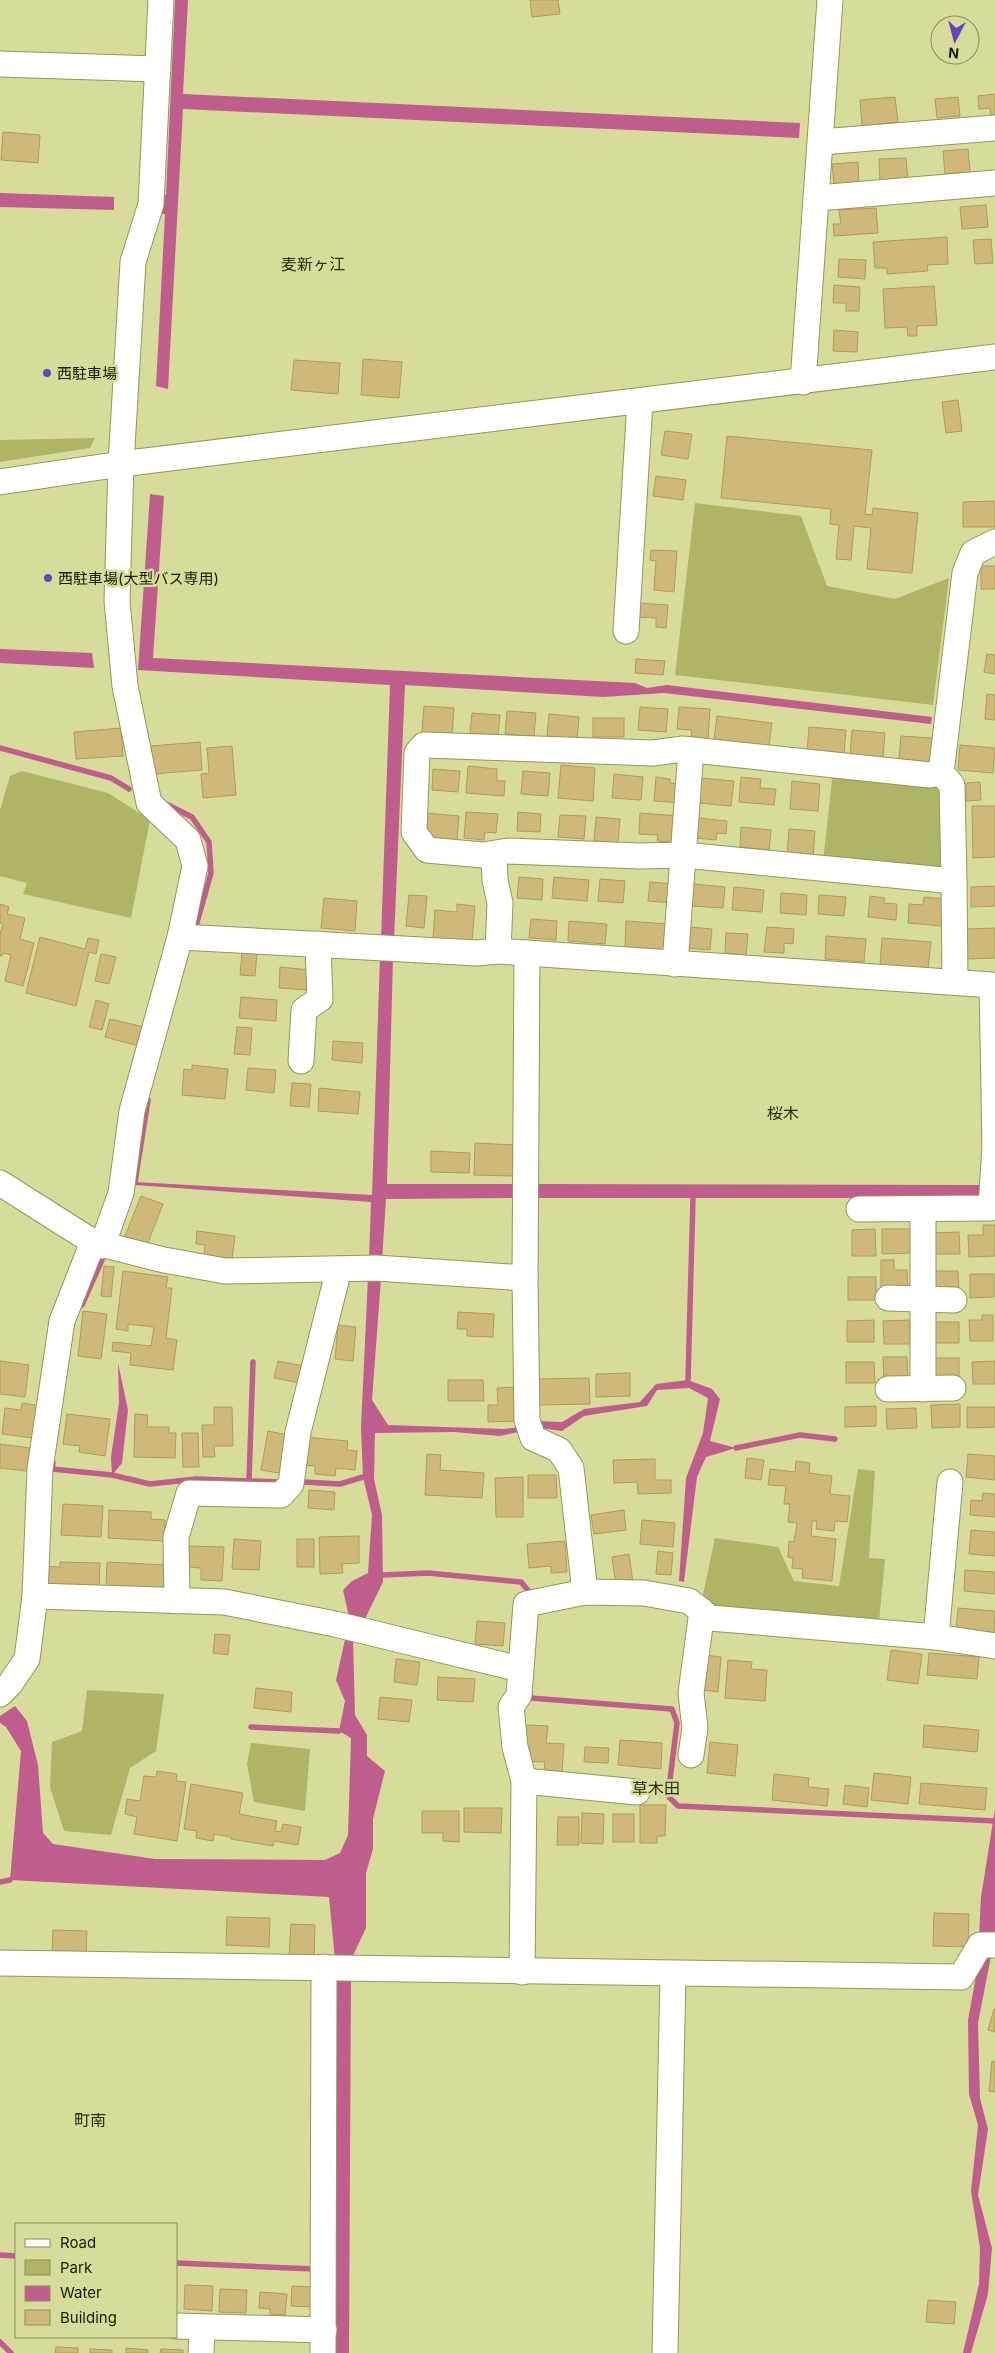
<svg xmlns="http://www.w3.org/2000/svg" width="995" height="2353" viewBox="0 0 995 2353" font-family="Inter,'Noto Sans JP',sans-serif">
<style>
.green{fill:#b0b467}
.water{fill:#bf5e8c}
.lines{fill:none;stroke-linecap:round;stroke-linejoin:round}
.stream{stroke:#bf5e8c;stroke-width:5.5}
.building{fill:#ceb97a;stroke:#af9a5c}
.minor-casing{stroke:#939758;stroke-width:27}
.minor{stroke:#fff;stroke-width:25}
.poi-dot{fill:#6644bc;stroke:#d7dc9b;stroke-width:2}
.labels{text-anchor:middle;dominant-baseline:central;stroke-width:5;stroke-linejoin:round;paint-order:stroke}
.poi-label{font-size:15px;fill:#191a02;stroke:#d7dc9b;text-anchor:start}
.neighbourhood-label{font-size:16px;fill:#2b2d0b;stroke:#d7dc9b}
</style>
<rect width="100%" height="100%" fill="#d7dc9b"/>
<!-- green -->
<g class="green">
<polygon points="95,438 90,448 0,462 0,440"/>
<polygon points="695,503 801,516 827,586 895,599 949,578 933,705 675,675"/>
<polygon points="22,771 108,793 150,820 131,918 23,894 27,883 0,876 0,810 10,776"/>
<polygon points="833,771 938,782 942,793 948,860 934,874 823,862"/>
<polygon points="858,1469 875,1471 869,1558 885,1559 879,1622 709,1611 701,1604 715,1538 778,1547 794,1581 839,1586"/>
<polygon points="87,1690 164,1694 156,1751 130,1768 111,1835 64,1831 50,1787 52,1742 82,1731"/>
<polygon points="251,1743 310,1749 305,1811 254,1802 247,1764"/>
</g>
<!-- water -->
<g class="water">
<polygon points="175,0 188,0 183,94 800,123 799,138 183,109 168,389 156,386 165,214 161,214 161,196 166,195"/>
<polygon points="0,193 114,197 114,210 0,207"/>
<polygon points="150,494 164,496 153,658 635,683 647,688 667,685 932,717 931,724 664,693 603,697 405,685 394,940 381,939 390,685 138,670"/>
<polygon points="0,649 92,653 94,668 0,663"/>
<polygon points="380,957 393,958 387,1184 517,1184 516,1198 386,1199 382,1261 369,1260 371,1202 135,1185 135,1182 372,1195"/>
<polygon points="532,1184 985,1185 985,1198 533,1198"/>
<polygon points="368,1277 381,1279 372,1400 388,1425 504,1429 520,1427 523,1431 500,1436 454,1432 375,1433 374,1479 382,1515 383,1582 362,1625 350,1621 343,1590 352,1581 368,1573 372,1515 363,1477 361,1427"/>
<polygon points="118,1363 128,1410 122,1463 112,1475 111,1457 119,1403"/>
<polygon points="688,1380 712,1389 720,1399 710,1441 736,1448 706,1457 697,1477 684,1582 679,1581 686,1478 703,1433 708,1398 689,1388 657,1390 647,1406 584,1416 562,1431 540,1428 537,1421 562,1422 584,1409 640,1402 656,1384"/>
<polygon points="346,1635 353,1637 355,1715 367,1735 367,1756 385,1771 373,1819 373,1849 366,1873 366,1928 351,1960 335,1960 329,1897 10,1880 21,1751 6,1727 0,1723 0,1716 15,1706 27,1721 38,1765 43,1833 53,1844 155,1859 325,1860 340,1853 348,1835 351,1738 339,1731 345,1701 336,1680"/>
<polygon points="995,1809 995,1936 979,1936 981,1897"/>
<polygon points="980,1954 991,1956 978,2023 980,2098 988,2129 978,2195 992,2248 988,2294 971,2353 963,2353 979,2284 980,2248 971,2191 978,2125 969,2094 968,2020"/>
<polygon points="351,1978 349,2353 331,2353 336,1979"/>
</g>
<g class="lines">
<!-- stream -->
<g class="stream">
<polyline points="0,748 111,778 129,789"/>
<polyline points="166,804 192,817 209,842 211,873 196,926"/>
<polyline points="135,1182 148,1100"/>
<polyline points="82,1305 102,1260"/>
<polyline points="688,1380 693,1198"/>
<polyline points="736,1448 800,1435 835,1439"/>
<polyline points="53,1463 52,1469 112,1475 150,1484 196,1479 279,1482"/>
<polyline points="249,1481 253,1362"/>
<polyline points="303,1482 340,1484 363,1477"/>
<polyline points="383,1575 428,1573 521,1582 533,1596"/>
<polyline points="530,1694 530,1698 672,1709 677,1723 668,1796 678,1806 995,1821"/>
<polyline points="251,1727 339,1731"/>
<polyline points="0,1882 10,1880"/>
<polyline points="0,2255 16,2256"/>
<polyline points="176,2263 314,2269"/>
<polyline points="0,2342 11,2353"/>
</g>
</g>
<!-- building -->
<g class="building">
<polygon points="530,0 558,0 560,14 532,17"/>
<polygon points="995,94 995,119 991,119 990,108 979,109 978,96"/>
<polygon points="895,97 898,122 862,126 860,100"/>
<polygon points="958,97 960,116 937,118 935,99"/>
<polygon points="3,132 40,135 38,163 1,160"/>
<polygon points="968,149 970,172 945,174 943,151"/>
<polygon points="906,158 908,180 880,182 879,159"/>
<polygon points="858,162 859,184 834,185 832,164"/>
<polygon points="986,205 988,227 962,229 960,207"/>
<polygon points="876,208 878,233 834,236 833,224 841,224 839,210"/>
<polygon points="947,237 948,264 927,265 928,271 887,274 887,268 875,268 873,242"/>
<polygon points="991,239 993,263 975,264 973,240"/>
<polygon points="839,259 866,260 865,279 838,277"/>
<polygon points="834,285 860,287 859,311 846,311 846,303 833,303"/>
<polygon points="934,286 937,325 917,326 917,336 908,336 907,327 885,328 883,289"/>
<polygon points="834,330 858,332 857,352 833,351"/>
<polygon points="363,359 402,362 399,398 361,395"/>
<polygon points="294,360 340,363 338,394 291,390"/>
<polygon points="958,400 962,431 946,433 942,402"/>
<polygon points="665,431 692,434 688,459 661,455"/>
<polygon points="727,436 872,450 865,514 872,515 873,508 918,513 912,573 867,569 871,528 854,526 851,560 836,559 839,525 830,524 831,509 721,498"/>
<polygon points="656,476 686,480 683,500 653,496"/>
<polygon points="995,501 995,527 963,527 963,502"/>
<polygon points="651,550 677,551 674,592 654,590 656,561 650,560"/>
<rect x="981" y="566" width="14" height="23"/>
<polygon points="638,603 668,605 666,628 656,627 656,618 637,617"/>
<polygon points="987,654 995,655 995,674 984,672"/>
<polygon points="636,659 665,661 663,675 635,673"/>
<polygon points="987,694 995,695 995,720 985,719"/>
<polygon points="424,706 454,708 452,736 422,733"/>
<polygon points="640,707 668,709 666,732 638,730"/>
<polygon points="679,707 710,709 708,739 691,737 692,730 677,729"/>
<polygon points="507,711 536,713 534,736 505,734"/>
<polygon points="472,713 500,715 498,736 470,733"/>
<polygon points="549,714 579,717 577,739 547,736"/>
<polygon points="717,716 772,723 769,746 714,739"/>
<rect x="593" y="718" width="31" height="19"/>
<polygon points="809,727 846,730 844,754 807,751"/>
<polygon points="121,728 123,756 76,759 74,732"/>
<polygon points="852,730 885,733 883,758 850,756"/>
<polygon points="901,736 932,738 930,762 899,759"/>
<polygon points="200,742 202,770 153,774 151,746"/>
<polygon points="960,745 995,748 993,773 958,770"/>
<polygon points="232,746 236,795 203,798 201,774 209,773 207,748"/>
<polygon points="561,765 595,768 593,801 558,798"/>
<polygon points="468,766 497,769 497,781 505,781 504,796 466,793"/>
<polygon points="433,769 460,771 458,792 432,790"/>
<polygon points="523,771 550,773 548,796 521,794"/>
<polygon points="614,774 643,777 641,800 612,798"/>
<polygon points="656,777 670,779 670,783 683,784 682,803 654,801"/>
<polygon points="741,777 761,779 760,788 776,789 774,805 739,802"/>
<polygon points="700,778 734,781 731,806 698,803"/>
<polygon points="792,781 820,784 818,811 790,809"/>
<polygon points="980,782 981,800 966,801 966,783"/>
<polygon points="972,806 995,806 995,857 973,858"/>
<polygon points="466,812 498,814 496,833 485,832 484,840 464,838"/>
<polygon points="518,812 541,814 540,832 517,831"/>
<polygon points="426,813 459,816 457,840 424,838"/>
<polygon points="640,813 680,816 678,843 657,841 658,835 639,834"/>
<polygon points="560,815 586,816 584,839 558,837"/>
<polygon points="596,817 620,819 618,843 594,841"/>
<polygon points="698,818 727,821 726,834 717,833 716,840 696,838"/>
<polygon points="741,827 771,830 769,850 740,847"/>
<polygon points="789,829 815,831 813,856 787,854"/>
<polygon points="519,877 543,879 542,900 517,898"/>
<polygon points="554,877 589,880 587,901 552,898"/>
<polygon points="600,879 625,881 623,903 598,901"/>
<polygon points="650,882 675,884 673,903 648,901"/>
<polygon points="694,884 725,887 723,908 692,906"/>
<polygon points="995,886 995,906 971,907 971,887"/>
<polygon points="734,887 764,890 762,912 732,910"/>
<polygon points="781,893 807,895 806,915 780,913"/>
<polygon points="409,895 427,896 424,928 406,926"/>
<polygon points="819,895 846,897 844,916 818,914"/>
<polygon points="870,896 885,898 884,903 897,904 896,920 868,917"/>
<polygon points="924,897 944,899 942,926 908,923 909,904 923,905"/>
<polygon points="324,898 357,901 355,931 321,928"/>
<polygon points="0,904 9,907 7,914 25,918 20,939 34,943 23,986 5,981 11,955 3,953 2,956 0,956 0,934 3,924 0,923"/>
<polygon points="457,904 475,906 472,941 433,938 435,910 457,912"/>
<polygon points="531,919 557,921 556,940 529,938"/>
<polygon points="569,921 607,924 605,944 568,941"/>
<polygon points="626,921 668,924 666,950 625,947"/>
<polygon points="689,927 712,929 710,950 687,948"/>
<polygon points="767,927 794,929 793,944 784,943 784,953 764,952"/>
<polygon points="995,928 995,958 967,959 967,929"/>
<polygon points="726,933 748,934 746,955 725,953"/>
<polygon points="826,936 866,939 864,962 825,959"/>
<polygon points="40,937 85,949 88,938 99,940 96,954 89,952 76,1006 26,993"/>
<polygon points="882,938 931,942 928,969 880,965"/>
<polygon points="242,952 257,953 255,976 240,975"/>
<polygon points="101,954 116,957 109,984 95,981"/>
<polygon points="280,967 310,970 309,990 279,988"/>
<polygon points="241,997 277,1000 276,1021 239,1018"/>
<polygon points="96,1000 109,1004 102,1030 89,1027"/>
<polygon points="110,1019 144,1027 139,1046 105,1037"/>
<polygon points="237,1027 252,1028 250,1055 234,1054"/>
<polygon points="333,1041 363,1043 362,1063 332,1060"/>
<polygon points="192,1065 228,1069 225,1099 182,1095 184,1069 192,1070"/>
<polygon points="248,1068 276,1070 274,1093 246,1090"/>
<polygon points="292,1083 311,1084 309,1107 290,1106"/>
<polygon points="319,1088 360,1092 358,1114 318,1111"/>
<polygon points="475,1143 515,1145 514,1176 474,1175"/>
<polygon points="431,1151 470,1153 469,1173 431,1172"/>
<polygon points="141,1196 163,1204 147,1245 125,1236"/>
<polygon points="983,1225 995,1225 995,1256 969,1257 968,1235 983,1235"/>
<polygon points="875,1229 876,1256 852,1256 852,1230"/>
<polygon points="882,1229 913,1229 913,1253 882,1254"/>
<polygon points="197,1231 235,1236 232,1259 204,1255 205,1245 196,1244"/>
<polygon points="959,1232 960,1254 931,1254 930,1233"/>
<polygon points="881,1260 894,1260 894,1270 907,1270 908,1291 881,1292"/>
<polygon points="104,1266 114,1267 111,1297 101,1296"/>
<polygon points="123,1271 168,1277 166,1288 172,1288 166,1338 177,1340 173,1370 130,1365 131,1353 112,1351 113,1342 151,1346 154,1327 128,1324 128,1331 116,1329"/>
<polygon points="934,1271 958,1271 959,1291 934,1291"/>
<polygon points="970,1274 994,1274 994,1297 970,1298"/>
<rect x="848" y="1277" width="28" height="23"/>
<polygon points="83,1311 107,1314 101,1359 78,1356"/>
<polygon points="458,1312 494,1314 493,1337 467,1336 467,1329 457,1329"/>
<polygon points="982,1315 993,1315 993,1341 970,1341 969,1320 982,1320"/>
<polygon points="874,1320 874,1342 847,1342 847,1321"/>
<polygon points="910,1320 910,1344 884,1344 883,1321"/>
<polygon points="934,1322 959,1322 959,1343 935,1343"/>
<polygon points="338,1325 356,1327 353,1361 335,1359"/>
<polygon points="883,1357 907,1357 908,1380 884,1380"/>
<rect x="935" y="1358" width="24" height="23"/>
<polygon points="0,1361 29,1365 25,1397 0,1394"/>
<polygon points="278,1361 304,1366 300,1383 274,1378"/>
<polygon points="995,1361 995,1384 973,1384 972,1362"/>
<polygon points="846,1362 874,1362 875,1383 846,1383"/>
<polygon points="630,1373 630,1396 596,1397 596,1374"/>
<polygon points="589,1378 590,1404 537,1405 537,1379"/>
<polygon points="448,1380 483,1380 484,1401 448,1401"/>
<polygon points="516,1387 517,1421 488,1422 488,1405 498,1405 497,1388"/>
<polygon points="22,1403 37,1405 33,1438 2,1434 5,1408 21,1410"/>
<polygon points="960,1404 960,1427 932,1428 931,1405"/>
<polygon points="876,1406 876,1426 845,1427 845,1407"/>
<polygon points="214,1407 232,1407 233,1446 214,1446 215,1457 203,1457 202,1425 214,1425"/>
<polygon points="967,1407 995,1407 995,1427 967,1428"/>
<polygon points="916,1408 917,1428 887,1429 886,1409"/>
<polygon points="67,1414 110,1419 105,1456 79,1452 80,1446 63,1444"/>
<polygon points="135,1414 148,1415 147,1427 169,1427 169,1433 176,1433 175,1458 134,1457"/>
<polygon points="268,1431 293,1436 285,1474 261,1470"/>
<polygon points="182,1433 198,1433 199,1467 183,1467"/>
<polygon points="305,1437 348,1441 347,1450 357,1451 355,1470 336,1468 335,1476 315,1474 315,1466 303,1465"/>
<polygon points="0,1444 30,1448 27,1471 0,1468"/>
<polygon points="427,1454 441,1455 440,1470 484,1473 482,1498 425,1495"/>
<polygon points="968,1454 995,1456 995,1480 966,1477"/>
<polygon points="747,1458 764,1460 761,1480 745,1478"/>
<polygon points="655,1459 655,1480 671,1480 671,1493 638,1494 637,1482 614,1483 613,1460"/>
<polygon points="796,1461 810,1463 809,1473 832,1476 830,1494 850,1496 847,1522 835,1521 834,1531 816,1529 817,1521 812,1521 811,1536 836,1539 832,1581 802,1578 803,1569 792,1568 793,1558 788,1557 789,1541 794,1542 797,1523 788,1522 790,1504 784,1504 786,1486 768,1485 770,1469 795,1472"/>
<polygon points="528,1475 556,1475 557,1498 528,1498"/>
<polygon points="523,1477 523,1517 496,1517 495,1478"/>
<polygon points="309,1490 335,1492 334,1510 308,1508"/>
<polygon points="983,1493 995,1494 995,1517 970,1515 971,1500 982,1501"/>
<polygon points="63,1504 103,1506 101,1537 61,1535"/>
<polygon points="109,1510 151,1512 151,1519 165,1520 164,1541 108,1538"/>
<polygon points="624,1510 626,1530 594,1534 591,1515"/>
<polygon points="642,1520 675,1523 673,1547 640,1544"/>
<polygon points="971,1530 995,1532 995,1556 969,1554"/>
<polygon points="359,1536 359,1563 342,1564 343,1573 320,1574 319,1537"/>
<polygon points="234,1539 261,1541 259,1570 232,1569"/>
<rect x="297" y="1539" width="17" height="28"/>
<polygon points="565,1541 567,1572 551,1573 551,1566 529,1568 527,1544"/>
<polygon points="189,1546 224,1547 222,1581 201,1580 201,1568 188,1567"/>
<polygon points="658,1551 673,1553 671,1575 656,1574"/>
<polygon points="629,1554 633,1583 616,1586 612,1557"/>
<polygon points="60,1562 100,1563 99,1589 47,1587 47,1566 60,1567"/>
<polygon points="107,1562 166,1565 164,1590 106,1587"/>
<polygon points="965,1570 995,1572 995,1594 964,1591"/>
<polygon points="958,1608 995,1611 994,1633 956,1629"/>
<polygon points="477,1621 505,1623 503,1646 475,1644"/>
<polygon points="215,1634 230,1635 228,1655 213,1653"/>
<polygon points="891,1650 922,1654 918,1684 887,1680"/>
<polygon points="929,1653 979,1657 977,1679 927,1675"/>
<polygon points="705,1655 721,1657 718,1692 703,1690"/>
<polygon points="396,1659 420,1662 417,1685 394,1682"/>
<polygon points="728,1660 752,1662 751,1669 767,1670 765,1701 725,1698"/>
<polygon points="438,1677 475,1679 473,1702 437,1700"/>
<polygon points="256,1688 292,1692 291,1712 254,1708"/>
<polygon points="380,1697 412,1700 409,1722 378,1719"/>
<polygon points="526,1725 548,1726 546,1743 564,1744 562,1773 544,1771 545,1762 523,1761"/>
<polygon points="924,1725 979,1730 977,1752 923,1747"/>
<polygon points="620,1740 662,1743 661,1769 618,1765"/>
<polygon points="710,1742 738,1745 735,1776 707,1773"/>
<polygon points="585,1747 609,1748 608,1763 584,1762"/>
<polygon points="157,1771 177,1774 176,1781 186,1782 177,1841 134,1834 137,1817 125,1814 127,1799 140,1801 144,1776 156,1777"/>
<polygon points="874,1773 911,1777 908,1804 871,1800"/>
<polygon points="774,1774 809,1778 808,1787 829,1789 827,1806 772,1800"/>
<polygon points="921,1783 987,1788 985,1810 919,1804"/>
<polygon points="191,1784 243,1793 239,1814 277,1821 275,1831 281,1832 283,1824 301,1827 298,1845 274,1841 273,1846 231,1839 231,1837 214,1834 213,1841 196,1838 197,1831 184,1829"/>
<polygon points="845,1785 869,1788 867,1807 843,1804"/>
<polygon points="640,1805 666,1805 665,1836 657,1836 657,1843 640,1843"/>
<polygon points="464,1808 502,1808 501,1833 464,1832"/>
<polygon points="422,1811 459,1811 459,1842 443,1841 443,1833 422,1833"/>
<polygon points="582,1813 604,1814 603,1844 581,1843"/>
<rect x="613" y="1814" width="21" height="28"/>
<polygon points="558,1817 579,1817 579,1845 557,1845"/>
<polygon points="934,1913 969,1914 968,1947 933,1946"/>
<polygon points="227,1917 270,1918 269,1947 226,1945"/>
<polygon points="291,1924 315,1925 314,1958 289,1957"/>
<polygon points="53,1930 87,1931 86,1955 52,1953"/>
<polygon points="994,2009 995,2009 995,2032 988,2030"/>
<polygon points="992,2061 995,2062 995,2092 989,2091"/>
<polygon points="185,2285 213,2286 212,2311 184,2309"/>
<polygon points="292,2286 315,2287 314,2307 291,2306"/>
<polygon points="220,2289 247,2290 246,2313 219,2312"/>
<polygon points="260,2292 287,2294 285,2315 270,2314 270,2309 259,2308"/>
<polygon points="928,2300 956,2302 954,2324 926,2322"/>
<polygon points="56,2347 78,2348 78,2353 55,2353"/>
<polygon points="126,2348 148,2350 148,2353 126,2353"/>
<polygon points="90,2349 112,2350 112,2353 90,2353"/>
<polygon points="161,2349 183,2350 183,2353 160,2353"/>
</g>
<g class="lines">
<defs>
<g id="minor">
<polyline points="0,64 158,69"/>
<polyline points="821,142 995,128"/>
<polyline points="818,198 995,183"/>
<polyline points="803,382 830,0"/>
<polyline points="0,482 121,464 995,357"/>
<polyline points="626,631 640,401"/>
<polyline points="941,773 952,785 954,881"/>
<polyline points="494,855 495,880 500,903 498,951"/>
<polyline points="180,937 477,953 498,951 992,985 995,1146"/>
<polyline points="527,953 525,1278 527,1420 533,1438 559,1450 571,1468 585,1592"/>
<polyline points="675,964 691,750"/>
<polyline points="955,982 954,881 684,855 640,856 508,851 483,855 427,850 414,832 417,753 424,745 653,753 683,749 930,775 941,773 965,573 973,553 995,542"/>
<polyline points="301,1061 304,1010 320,999 318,944"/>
<polyline points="0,1183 93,1242"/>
<polyline points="859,1209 991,1208 995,1146"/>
<polyline points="923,1209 923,1389"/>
<polyline points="102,1246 121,1193 132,1111 180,937 195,866 188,840 149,803 125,686 117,601 121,464 133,262 151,204 161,0"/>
<polyline points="888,1298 954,1300"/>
<polyline points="888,1389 953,1388"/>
<polyline points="35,1596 224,1602 335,1624 520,1669"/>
<polyline points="177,1601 176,1537 189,1493 281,1495 291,1484 298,1432 339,1269"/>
<polyline points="936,1637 950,1482"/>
<polyline points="0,1694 10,1684 27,1659 35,1596 40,1469 62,1321 93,1242 164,1260 225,1271 376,1268 525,1278"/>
<polyline points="691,1755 695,1728 691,1693 702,1611"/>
<polyline points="524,1781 637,1792"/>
<polyline points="0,1963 961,1977 980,1945 995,1945"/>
<polyline points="522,1972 524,1781 515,1747 511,1707 519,1695 526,1604 585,1592 644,1593 689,1601 710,1618 936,1637 995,1646"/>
<polyline points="176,2326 324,2330"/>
<polyline points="201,2353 202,2327"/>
<polyline points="323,2353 324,1967"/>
<polyline points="665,2353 673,1974"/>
</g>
</defs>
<!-- minor casing -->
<use href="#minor" class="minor-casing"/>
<!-- minor -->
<use href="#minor" class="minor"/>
</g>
<!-- markers -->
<g class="poi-dot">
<circle cx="47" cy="373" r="5"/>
<circle cx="48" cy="578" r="5"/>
</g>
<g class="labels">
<!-- poi labels -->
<g class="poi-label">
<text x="57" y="373">西駐車場</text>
<text x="58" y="578">西駐車場(大型バス専用)</text>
</g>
<!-- neighbourhood labels -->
<g class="neighbourhood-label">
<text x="313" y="264">麦新ヶ江</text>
<text x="783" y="1113">桜木</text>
<text x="656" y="1788">草木田</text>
<text x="90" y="2120">町南</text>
</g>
</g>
<!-- legend -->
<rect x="15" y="2223" width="162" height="115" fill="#d7dc9b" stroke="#8b8e5e"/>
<rect x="25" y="2239" width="25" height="8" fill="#ffffff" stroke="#8b8e5e"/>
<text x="60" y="2248" font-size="15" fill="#191a02">Road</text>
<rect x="25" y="2260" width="25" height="15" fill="#b0b467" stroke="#8b8e5e"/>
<text x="60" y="2273" font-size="15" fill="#191a02">Park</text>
<rect x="25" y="2286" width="25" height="15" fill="#bf5e8c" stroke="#8b8e5e"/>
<text x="60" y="2298" font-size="15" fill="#191a02">Water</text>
<rect x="25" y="2310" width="25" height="15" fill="#ceb97a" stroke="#8b8e5e"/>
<text x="60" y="2323" font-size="15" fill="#191a02">Building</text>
<!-- north arrow -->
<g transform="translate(955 40) rotate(186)"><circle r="24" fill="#d7dc9b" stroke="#8b8e5e"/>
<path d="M0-4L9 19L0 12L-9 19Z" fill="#6644bc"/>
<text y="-8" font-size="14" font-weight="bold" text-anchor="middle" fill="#191a02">N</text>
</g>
</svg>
